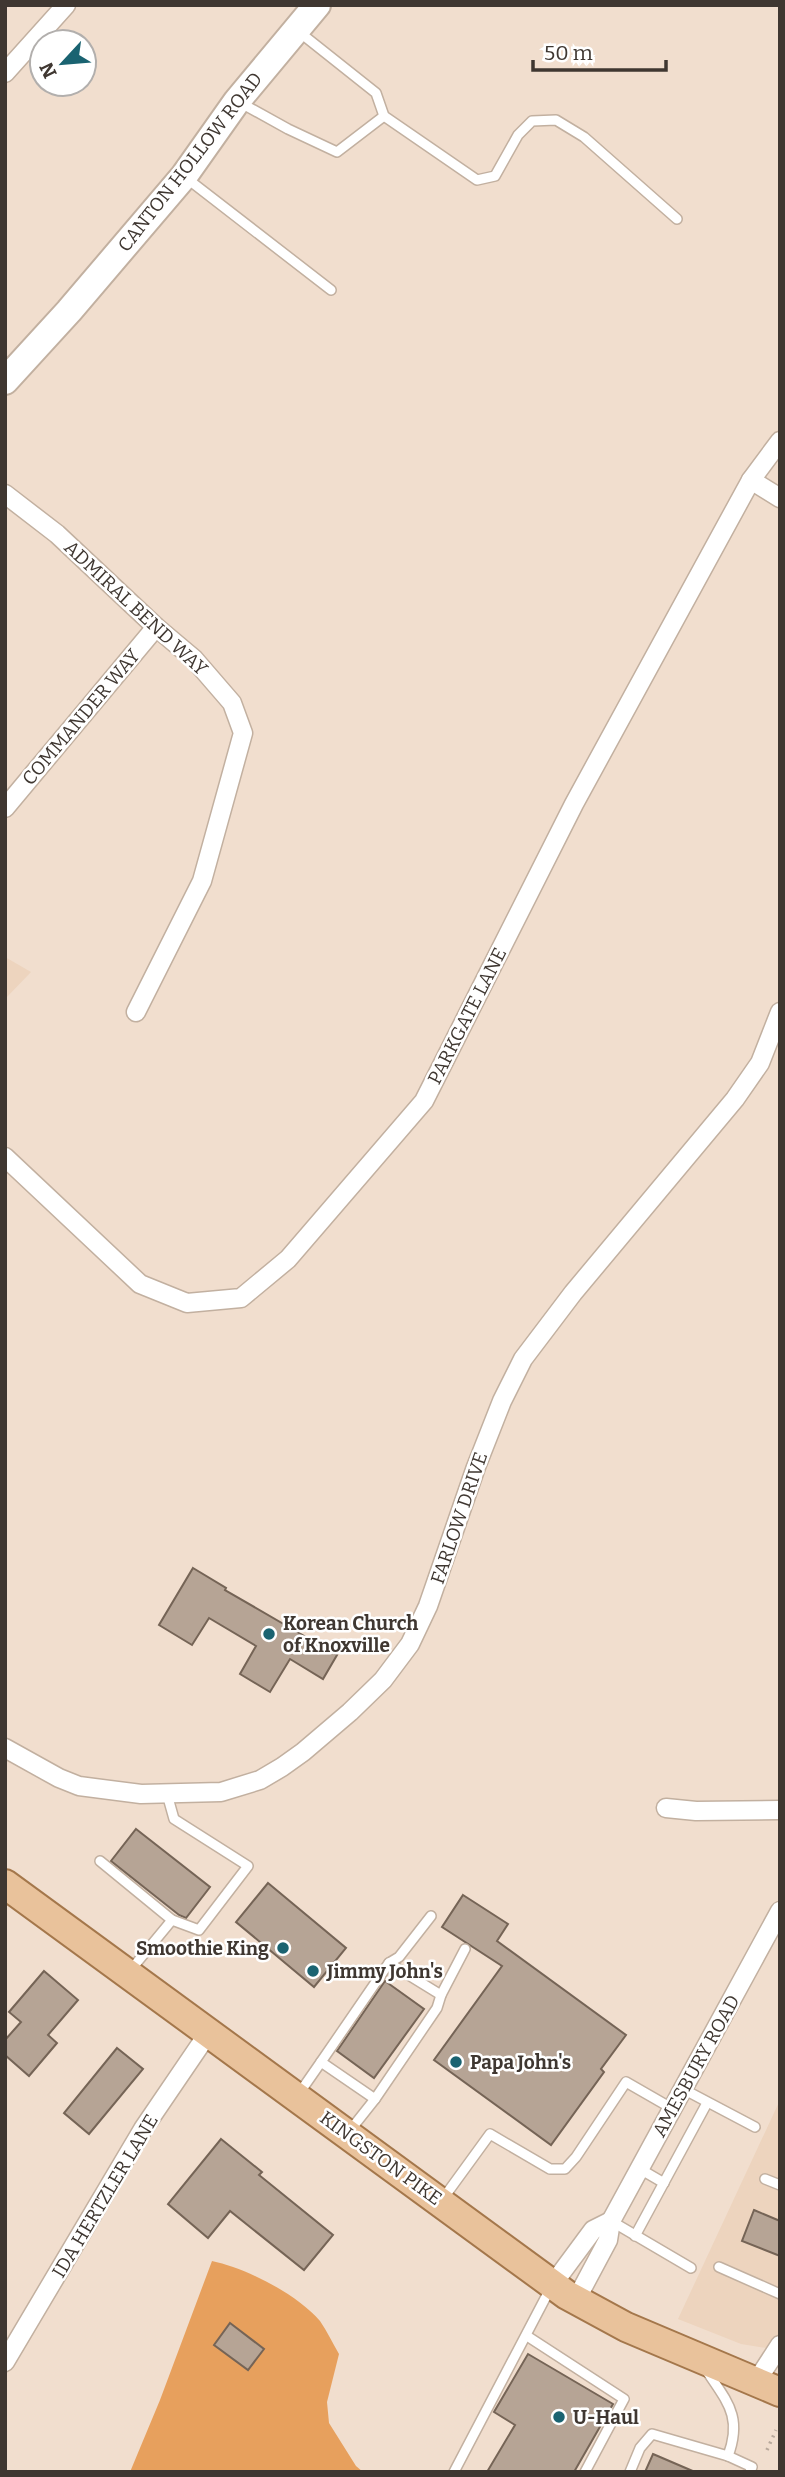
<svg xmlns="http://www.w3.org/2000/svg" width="785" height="2477" viewBox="0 0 785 2477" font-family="Bitter,serif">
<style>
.built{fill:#edd4be}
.forest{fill:#e7a05d}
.building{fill:#b6a495;stroke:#756456;stroke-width:2}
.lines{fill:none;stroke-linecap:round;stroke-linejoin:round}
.lane-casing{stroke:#c2b0a0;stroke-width:12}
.street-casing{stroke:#c2b0a0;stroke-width:21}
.secondary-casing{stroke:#c2b0a0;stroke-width:30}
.primary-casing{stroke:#a4774b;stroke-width:32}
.path{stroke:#b7a89b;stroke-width:3.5;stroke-dasharray:2 5;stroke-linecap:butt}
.lane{stroke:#fff;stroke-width:9}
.street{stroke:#fff;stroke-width:18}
.secondary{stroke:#fff;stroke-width:26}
.primary{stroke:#e9c29b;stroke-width:28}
.poi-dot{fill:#1a6371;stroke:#fff;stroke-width:2.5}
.labels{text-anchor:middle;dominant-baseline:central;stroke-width:5;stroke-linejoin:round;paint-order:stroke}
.street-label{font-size:19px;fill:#3f3731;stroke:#fff}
.poi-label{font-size:19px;font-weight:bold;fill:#3f3731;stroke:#fff;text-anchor:start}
</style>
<rect width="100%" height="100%" fill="#f1dece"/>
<!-- built -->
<g class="built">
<polygon points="5,957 31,972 5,999"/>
<polygon points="780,2100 780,2344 773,2342 766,2348 741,2344 678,2319"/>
</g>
<!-- forest -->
<path class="forest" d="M 212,2261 C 246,2268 297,2294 320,2321 C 327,2331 333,2344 339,2354 L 327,2402 L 329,2423 L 356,2466 L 363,2472 L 130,2472 L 160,2400 Z"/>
<!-- building -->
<g class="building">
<polygon points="193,1568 226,1588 225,1590 337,1655 323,1679 290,1659 270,1692 240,1674 256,1646 209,1618 192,1645 159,1625"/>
<polygon points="136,1829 210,1887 186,1918 179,1915 111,1861"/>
<polygon points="268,1883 346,1948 314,1987 236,1922"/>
<polygon points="463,1895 508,1924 497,1941 626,2035 601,2069 604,2072 551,2145 434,2060 502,1966 442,1927"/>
<polygon points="44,1971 78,2000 48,2035 57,2043 29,2076 5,2055 5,2040 21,2022 9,2012"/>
<polygon points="385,1981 424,2009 374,2078 337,2051"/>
<polygon points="117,2048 143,2069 89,2134 64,2113"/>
<polygon points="221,2139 262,2172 259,2175 333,2235 304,2270 230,2211 208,2238 168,2204"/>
<polygon points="754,2210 780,2221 780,2256 742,2241"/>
<polygon points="230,2323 264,2349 248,2370 214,2345"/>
<polygon points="528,2354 613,2404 574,2472 487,2472 515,2425 494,2412"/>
<polygon points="653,2454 695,2472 645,2472"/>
</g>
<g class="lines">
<defs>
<g id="lane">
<polyline points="298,31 376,93 384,116 477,180 495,176 518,135 532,121 556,120 584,137 677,219"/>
<polyline points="241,103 288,129 337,152 384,116"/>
<polyline points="185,177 331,290"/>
<polyline points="167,1794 174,1819 248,1866 199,1930 172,1920"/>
<polyline points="100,1861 172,1920 129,1972"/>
<polyline points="389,1963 399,1957 431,1916"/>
<polyline points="683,2089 755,2127"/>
<polyline points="298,2095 321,2062"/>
<polyline points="375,2099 321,2062 389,1963 441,1995"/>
<polyline points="348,2133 375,2099 437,2008 441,1995 465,1949"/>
<polyline points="640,2169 664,2183"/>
<polyline points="765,2179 780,2185"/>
<polyline points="442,2200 490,2134 550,2169 565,2169 576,2157 626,2082 673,2109"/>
<polyline points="611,2221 691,2268"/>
<polyline points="635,2236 707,2103"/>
<polyline points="719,2267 780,2294"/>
<polyline points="527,2336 624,2399 585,2472"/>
<path d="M 705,2368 C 726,2401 743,2415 728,2456"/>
<polyline points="454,2472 550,2289"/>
<polyline points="630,2472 640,2448 652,2434 728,2456 752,2467 750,2472"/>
</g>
<g id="street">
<polyline points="5,73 66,5"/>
<polyline points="751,480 780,498"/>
<polyline points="5,494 57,534 156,627 194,659 232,703 243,733 202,881 136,1012"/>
<polyline points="5,808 156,627"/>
<polyline points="5,1157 140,1284 187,1303 241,1298 288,1259 424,1101 574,804 751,480 780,441"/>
<polyline points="5,1748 59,1778 79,1786 141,1794 221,1792 260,1780 282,1767 303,1752 350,1712 383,1680 410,1644 428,1606 476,1467 502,1401 523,1359 573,1293 735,1099 760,1063 780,1012"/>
<polyline points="666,1808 696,1811 780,1810"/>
<polyline points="553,2284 593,2230 611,2221"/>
<polyline points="576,2300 608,2240 611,2221 780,1911"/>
<polyline points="5,2362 143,2129 209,2032"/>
<polyline points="756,2382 780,2345"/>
</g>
<polyline id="secondary" points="5,381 69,311 184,176 237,101 317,5"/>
<polyline id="primary" points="5,1884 567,2295 626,2327 780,2392"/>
</defs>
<!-- lane casing -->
<use href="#lane" class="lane-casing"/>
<!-- street casing -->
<use href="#street" class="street-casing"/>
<!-- secondary casing -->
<use href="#secondary" class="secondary-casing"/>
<!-- primary casing -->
<use href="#primary" class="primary-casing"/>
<!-- path -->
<polyline class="path" points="767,2450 776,2430"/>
<!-- lane -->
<use href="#lane" class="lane"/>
<!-- street -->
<use href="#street" class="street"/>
<!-- secondary -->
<use href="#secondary" class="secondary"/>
<!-- primary -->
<use href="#primary" class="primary"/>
</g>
<!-- markers -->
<g class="poi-dot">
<circle cx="269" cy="1634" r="7"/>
<circle cx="283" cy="1948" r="7"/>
<circle cx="313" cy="1971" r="7"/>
<circle cx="456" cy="2062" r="7"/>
<circle cx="559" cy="2417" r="7"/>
</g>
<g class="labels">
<!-- street labels -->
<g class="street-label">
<text transform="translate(190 162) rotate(-52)">CANTON HOLLOW ROAD</text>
<text transform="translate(136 608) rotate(43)">ADMIRAL BEND WAY</text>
<text transform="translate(81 717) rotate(-50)">COMMANDER WAY</text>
<text transform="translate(467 1016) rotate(-63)">PARKGATE LANE</text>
<text transform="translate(459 1518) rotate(-71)">FARLOW DRIVE</text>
<text transform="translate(696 2066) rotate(-61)">AMESBURY ROAD</text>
<text transform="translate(381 2158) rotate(36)">KINGSTON PIKE</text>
<text transform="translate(105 2196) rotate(-59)">IDA HERTZLER LANE</text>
</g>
<!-- poi labels -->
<g class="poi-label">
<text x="283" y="1623">Korean Church<tspan x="283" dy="22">of Knoxville</tspan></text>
<text x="269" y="1948" text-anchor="end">Smoothie King</text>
<text x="327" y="1971">Jimmy John's</text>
<text x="470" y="2062">Papa John's</text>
<text x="573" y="2417">U-Haul</text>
</g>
</g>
<!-- border -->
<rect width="785" height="2477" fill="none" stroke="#3f3731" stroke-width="14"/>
<!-- north arrow -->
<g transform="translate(63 63) rotate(244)"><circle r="33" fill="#ffffff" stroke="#b2afad" stroke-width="2"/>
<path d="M0-5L12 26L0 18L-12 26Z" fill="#1a6371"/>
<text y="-10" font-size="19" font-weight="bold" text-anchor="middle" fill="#3f3731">N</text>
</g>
<!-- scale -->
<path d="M533 60v10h133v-10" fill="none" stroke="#3f3731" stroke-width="3.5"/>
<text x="544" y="60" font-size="21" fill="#3f3731" stroke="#ffffff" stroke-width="5" paint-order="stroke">50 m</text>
</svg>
